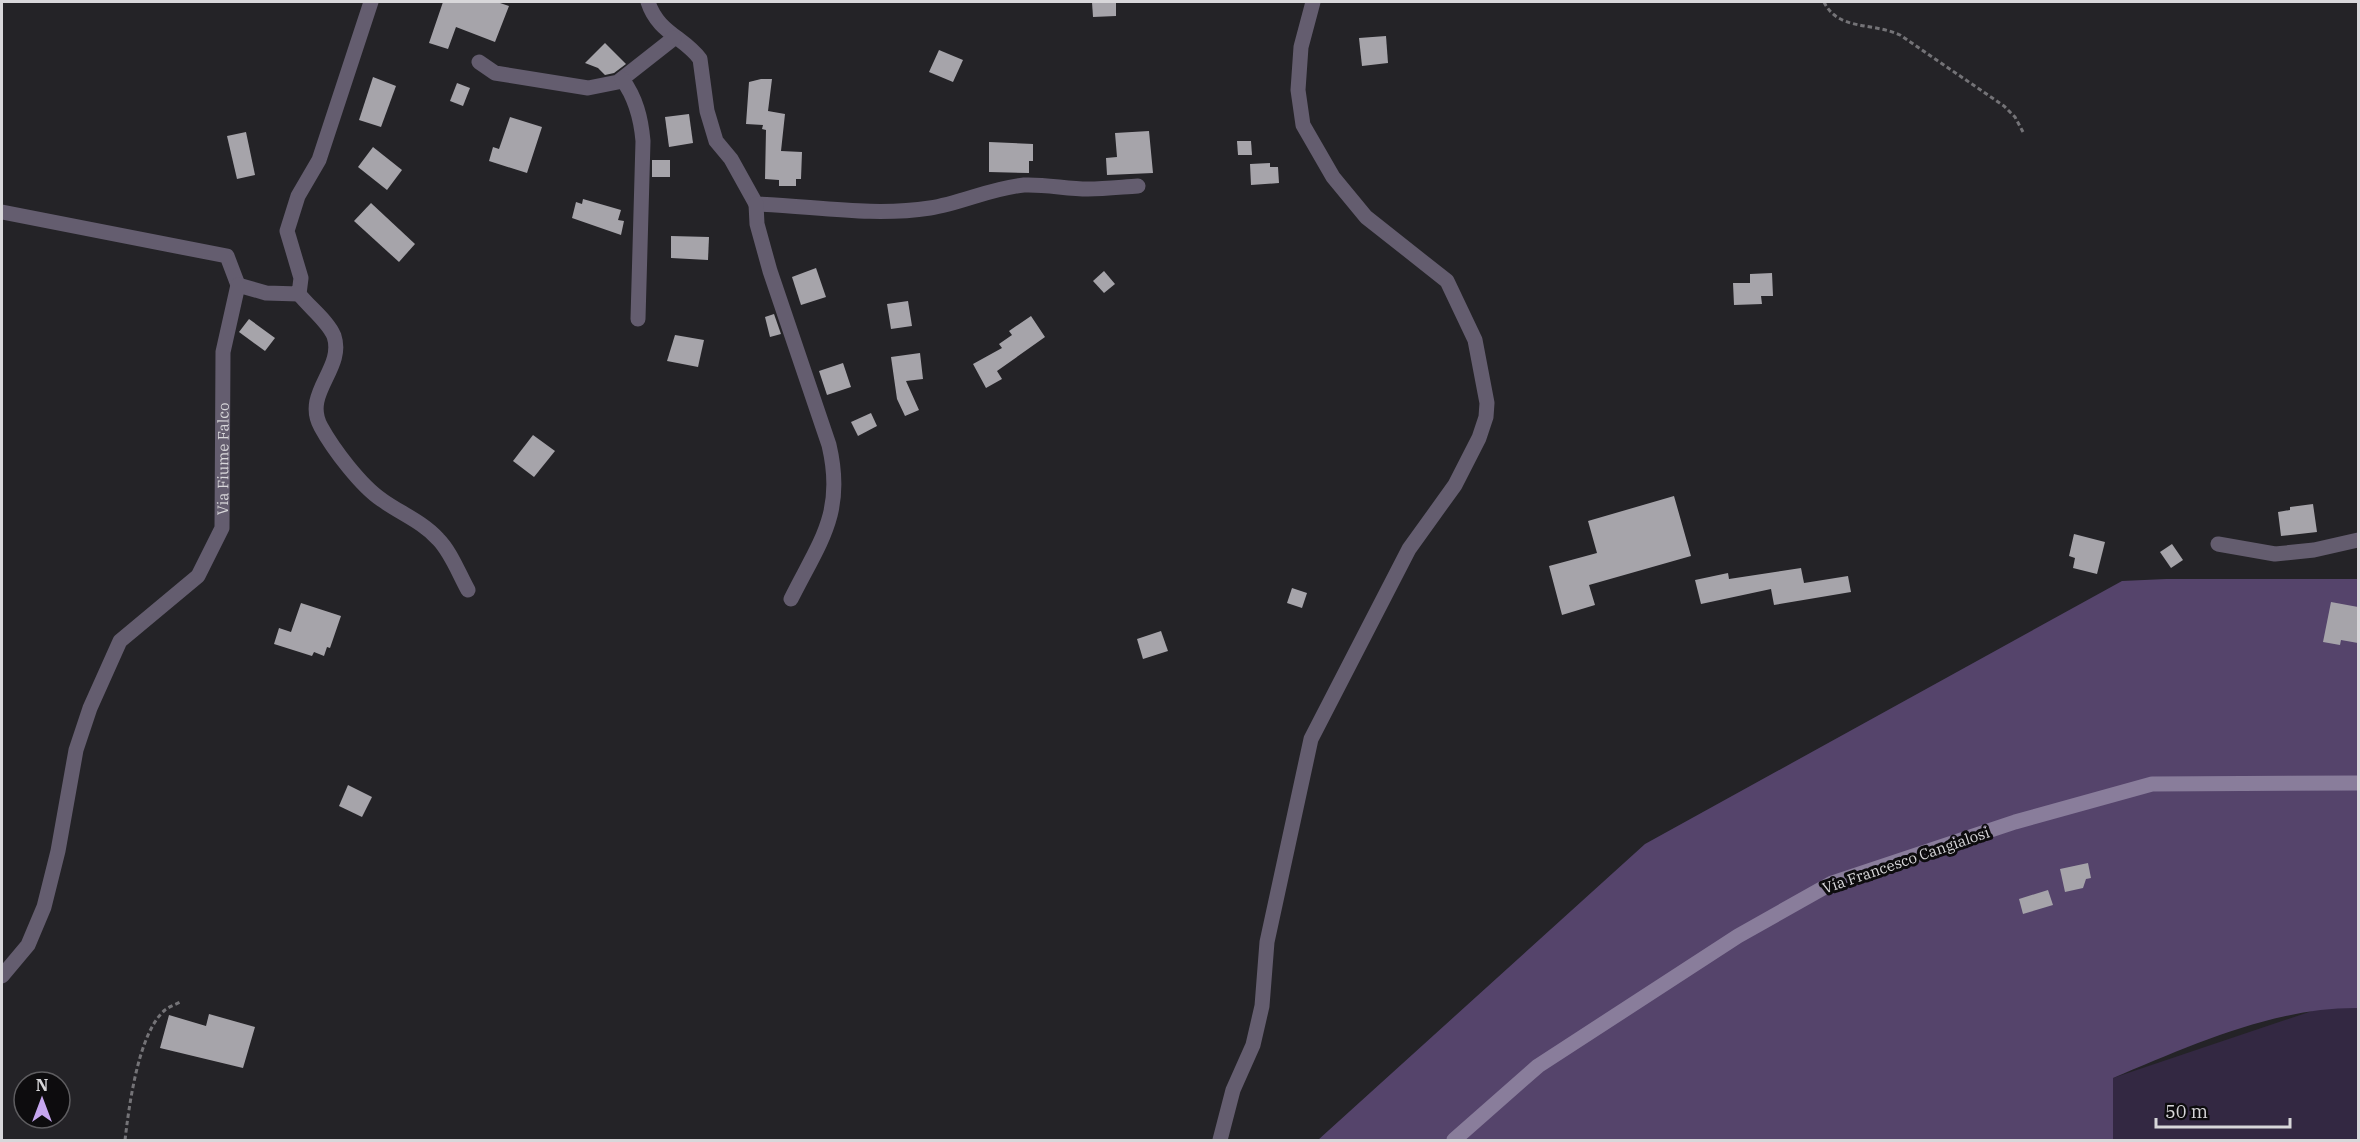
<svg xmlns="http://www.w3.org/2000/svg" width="2360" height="1142" viewBox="0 0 2360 1142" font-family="'IBM Plex Serif',serif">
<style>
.green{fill:#332842}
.forest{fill:#55446b}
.building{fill:#a6a4aa}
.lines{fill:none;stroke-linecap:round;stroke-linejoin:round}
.path{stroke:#747377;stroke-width:3;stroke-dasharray:4.5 3;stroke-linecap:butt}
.street{stroke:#645d6f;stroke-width:15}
.secondary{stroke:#897d9b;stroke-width:15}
.labels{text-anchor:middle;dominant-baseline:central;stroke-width:6;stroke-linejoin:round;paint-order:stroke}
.street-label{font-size:15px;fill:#d8d7da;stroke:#0d0c0e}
</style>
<rect width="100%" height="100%" fill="#242327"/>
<!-- green -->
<polygon class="green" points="2324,1007 2358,1008 2358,1140 2113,1140 2113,1078"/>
<!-- forest -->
<path class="forest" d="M 2166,579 L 2358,579 L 2358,1008 C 2275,1007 2189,1046 2113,1078 L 2113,1140 L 1318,1140 L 1645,844 L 2122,581 Z"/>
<!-- building -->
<g class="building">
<polygon points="443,2 497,2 509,6 495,42 456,27 448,49 429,43"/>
<polygon points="1092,2 1116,2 1116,16 1093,17"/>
<polygon points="1386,36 1388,63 1362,66 1359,38"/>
<polygon points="605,43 626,64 614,73 605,75 598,68 585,63"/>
<polygon points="939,50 963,60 953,82 929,72"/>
<polygon points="373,77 396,86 381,127 359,120"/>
<polygon points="761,79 772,79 768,111 785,114 781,151 802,152 801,179 796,179 796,186 779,186 779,180 765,179 766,130 762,129 763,125 746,124 749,82"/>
<polygon points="457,83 470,88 463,106 450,101"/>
<polygon points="689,114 693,143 669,147 665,117"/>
<polygon points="510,117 542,127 527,173 489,161 493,147 499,149"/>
<polygon points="1149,131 1153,173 1107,175 1106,158 1117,157 1115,133"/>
<polygon points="246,132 255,175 237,179 227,136"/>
<polygon points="1237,141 1251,141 1252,155 1238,155"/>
<polygon points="989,142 1033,144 1033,161 1029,161 1029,173 989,172"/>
<polygon points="373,147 402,170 387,190 358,167"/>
<rect x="652" y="160" width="18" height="17"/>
<polygon points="1270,163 1270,167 1278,167 1279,183 1251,185 1250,164"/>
<polygon points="583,199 621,210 618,220 624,221 621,235 572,218 576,202 582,204"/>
<polygon points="371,203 415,244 399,262 354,221"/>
<polygon points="671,236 709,237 708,260 671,258"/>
<polygon points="816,268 826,297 801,305 792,277"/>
<polygon points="1104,271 1115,284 1104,293 1093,281"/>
<polygon points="1772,273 1773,296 1761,296 1762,304 1734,305 1733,283 1750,283 1750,274"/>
<polygon points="908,301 912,326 891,329 887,304"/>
<polygon points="774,314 781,334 770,337 765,317"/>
<polygon points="1031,316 1045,337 997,371 1002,379 986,388 973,364 1002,348 999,344 1012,335 1009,331"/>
<polygon points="249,319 275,338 265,351 239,332"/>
<polygon points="675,335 704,340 698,367 667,361"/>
<polygon points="920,353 923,379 906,381 919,410 905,416 897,399 891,357"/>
<polygon points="843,363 851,387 827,395 819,371"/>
<polygon points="871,413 877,426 858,436 851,422"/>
<polygon points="533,435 555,451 534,477 513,461"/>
<polygon points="1674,496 1691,556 1589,585 1595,605 1562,615 1549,566 1597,553 1588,521"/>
<polygon points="2313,504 2317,532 2281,536 2278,512 2290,510 2290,507"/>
<polygon points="2074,534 2105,542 2097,574 2073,568 2075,558 2069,556"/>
<polygon points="2172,544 2183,560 2171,568 2160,552"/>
<polygon points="1801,568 1804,583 1848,576 1851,592 1774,605 1771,589 1701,604 1695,580 1728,573 1729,579"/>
<polygon points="1292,588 1307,593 1302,608 1287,603"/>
<polygon points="2331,602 2358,607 2358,643 2341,640 2340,645 2323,642"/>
<polygon points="301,603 341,616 330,648 327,647 324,656 314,652 312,656 274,644 279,628 291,632"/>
<polygon points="1161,631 1168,651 1143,659 1137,639"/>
<polygon points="348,785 372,797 362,817 339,806"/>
<polygon points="2088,863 2091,878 2086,879 2083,888 2065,892 2060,869"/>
<polygon points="2048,890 2053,905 2023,914 2019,899"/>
<polygon points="209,1014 255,1027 243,1068 160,1048 169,1015 206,1026"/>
</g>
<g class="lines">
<!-- path -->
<g class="path">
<path d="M 1824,2 C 1838,31 1872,22 1900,35 L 2004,106 L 2015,117 L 2023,132"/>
<path d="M 125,1140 C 129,1107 138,1033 165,1010 C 170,1006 177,1004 182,1001"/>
</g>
<!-- street -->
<g class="street">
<path d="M 648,2 C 658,33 684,37 700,59 L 707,111 L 716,141 L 731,159 L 756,204 C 814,206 872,217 930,208 C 962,203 991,188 1024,185 C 1045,184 1067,189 1088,189 C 1105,189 1122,187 1138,186"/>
<polyline points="479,62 495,73 588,88 618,82 674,38"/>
<path d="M 622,79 C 636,98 641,118 643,141 L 638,319"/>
<path d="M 756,204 L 757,224 L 770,271 L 829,445 C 845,513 820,541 791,599"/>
<polyline points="2,212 227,256 238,285"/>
<path d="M 299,294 C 309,307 328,321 334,336 C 345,369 302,393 321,427 C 333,449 361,486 382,500 C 400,513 423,522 438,539 C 451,552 459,574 468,590"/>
<polyline points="2218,544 2275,554 2314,550 2358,540"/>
<path id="s1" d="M 2,976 L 28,945 L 44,907 L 58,851 L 76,750 L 90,708 L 120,641 L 198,576 L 222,528 L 223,352 L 238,285 L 266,293 L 299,294 L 301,278 L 287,231 L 298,196 L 319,160 L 371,2"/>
<polyline points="1220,1140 1233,1090 1253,1045 1262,1006 1267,942 1311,739 1409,549 1455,485 1479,438 1486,417 1487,403 1475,340 1447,281 1366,217 1333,177 1303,125 1298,90 1301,47 1313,2"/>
</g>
<!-- secondary -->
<polyline class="secondary" points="1454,1140 1538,1066 1738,936 1832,883 2015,822 2152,784 2358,783"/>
</g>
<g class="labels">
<!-- street labels -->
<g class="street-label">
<text stroke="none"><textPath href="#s1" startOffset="584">Via Fiume Falco</textPath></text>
<text transform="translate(1906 860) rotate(-19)">Via Francesco Cangialosi</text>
</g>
</g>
<!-- border -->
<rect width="2360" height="1142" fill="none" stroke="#d8d7da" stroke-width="6"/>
<!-- north arrow -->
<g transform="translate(42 1100)"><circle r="28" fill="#0d0c0e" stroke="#5e5d60" stroke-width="1.5"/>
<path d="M0-4.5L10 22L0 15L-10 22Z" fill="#c6a6f0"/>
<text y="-9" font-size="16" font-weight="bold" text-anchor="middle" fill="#d8d7da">N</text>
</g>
<!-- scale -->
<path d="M2156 1118v9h134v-9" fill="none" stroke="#d8d7da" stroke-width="3"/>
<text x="2165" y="1118" font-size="18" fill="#d8d7da" stroke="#0d0c0e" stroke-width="4.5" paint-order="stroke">50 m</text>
</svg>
